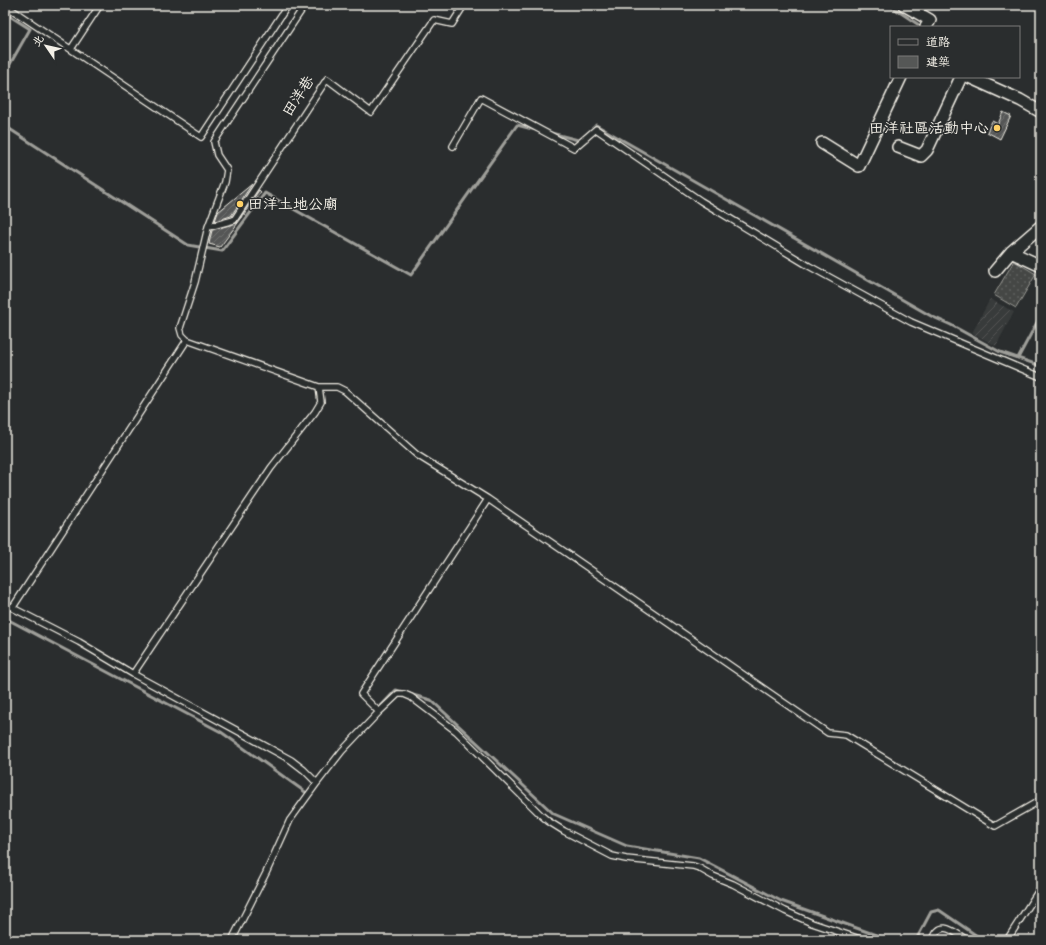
<svg xmlns="http://www.w3.org/2000/svg" width="1046" height="945" font-family="Sriracha,'LXGW WenKai TC',sans-serif">
	<defs>
		<pattern id="industrial-furrows" width="10" height="10" patternUnits="userSpaceOnUse"><rect width="10" height="10" fill="#373a3a"/><path d="M-1 1l2-2M0 10L10 0M9 11l2-2" fill="none" stroke="#555756"/></pattern>
		<pattern id="garden-dots" width="8" height="8" patternUnits="userSpaceOnUse"><rect width="8" height="8" fill="#444645"/><path d="M2 2h.1M6 6h.1" fill="none" stroke="#606160" stroke-width="1.8" stroke-linecap="round"/></pattern>
		<pattern id="building-hatch" width="6" height="6" patternUnits="userSpaceOnUse"><rect width="6" height="6" fill="#555756"/><path d="M-1 1l2-2M0 6l6-6M5 7l2-2" fill="none" stroke="#6e706e"/></pattern>
	</defs>
	<rect width="100%" height="100%" fill="#2a2d2e"/>
	<filter id="ink" filterUnits="userSpaceOnUse"><feTurbulence type="fractalNoise" baseFrequency=".025" numOctaves="2"/><feDisplacementMap in="SourceGraphic" scale="8" xChannelSelector="R" yChannelSelector="G"/><feConvolveMatrix kernelMatrix="1 2 1 2 8 2 1 2 1" color-interpolation-filters="sRGB"/></filter>
	<g filter="url(#ink)">
		<!-- industrial -->
		<path fill="url(#industrial-furrows)" d="M990 299 1014 312 996 346 972 333Z"/>
		<!-- garden -->
		<path fill="url(#garden-dots)" stroke="#9c9c96" d="M1014 261 1036 274 1016 308 994 295Z"/>
		<g fill="none" stroke-linecap="round" stroke-linejoin="round">
			<!-- stream -->
			<path stroke="#9f9f9a" stroke-width="3" d="M889 5 922 27
				M5 13 30 29 5 73
				M5 126 188 245 222 251 265 193 411 275 517 125 536 130
				M593 129 596 125 931 316 951 325 1000 352 1041 366
				M551 133 582 141
				M1018 358 1041 315
				M5 618 221 732 308 794 310 792
				M409 694 431 700 554 814 627 846 699 858 781 901 890 940
				M381 706 396 690 403 692
				M916 940 931 912 939 910 983 940"/>
		</g>
		<!-- building -->
		<path fill="url(#building-hatch)" stroke="#f4f1e8" d="M1003 112 1011 116 1000 139 987 132 992 121 998 124Z
			M252 184 231 216 215 221 218 212Z
			M259 190 261 192 220 247 209 244 212 230 237 223Z"/>
		<g fill="none" stroke-linecap="round" stroke-linejoin="round">
			<!-- lane casing -->
			<g stroke="#f4f1e8" stroke-width="8">
				<path id="lane" d="M5 5 201 137 288 5
					M71 49 100 5
					M453 146 481 98 574 148 596 129 701 201 809 266 911 322 1041 377
					M208 227 234 220 327 79 371 112 434 20 452 24 464 5
					M187 340 319 387H337L345 391 417 455 488 499 828 733 846 735 995 826 1041 800
					M5 604 79 642 133 674 291 760 304 770 317 783
					M13 607 187 340 182 335 180 328 195 282 208 227 225 182 227 170 217 155 214 142 305 5
					M133 674 271 468 315 412 321 402 319 387
					M379 712 361 694 488 499
					M232 940 266 873 290 820 317 783 342 751 379 712 398 694H404L411 697 456 731 541 815 548 821 564 831 612 856 626 859 693 866 699 868 713 876 733 884 785 911 812 923 863 940
					M933 940C940 918 954 932 967 940
					M1007 940 1041 887"/>
			</g>
			<!-- street casing -->
			<g stroke="#f4f1e8" stroke-width="14">
				<path id="street" d="M904 5 930 20 926 27
					M969 77 1020 100 1041 112
					M822 143 859 166 901 77
					M898 147 921 156 927 150 961 77
					M1011 252 1041 266
					M995 271 1011 252 1041 226"/>
			</g>
			<!-- lane -->
			<use href="#lane" stroke="#2a2d2e" stroke-width="5.5"/>
			<!-- street -->
			<use href="#street" stroke="#2a2d2e" stroke-width="11"/>
		</g>
	</g>
	<!-- markers -->
	<g fill="#ffd166" stroke="#2a2d2e" stroke-width="1.5">
		<circle cx="997" cy="128" r="4"/>
		<circle cx="240" cy="204" r="4"/>
	</g>
	<g text-anchor="middle" stroke-width="3" stroke-linejoin="round" paint-order="stroke">
		<!-- street labels -->
		<g font-size="15" fill="#f4f1e8" stroke="#2a2d2e">
			<text transform="translate(298 96) rotate(-57)" y="5">田洋巷</text>
		</g>
		<!-- poi labels -->
		<g font-size="15" fill="#f4f1e8" stroke="#2a2d2e" text-anchor="end">
			<text x="989" y="133">田洋社區活動中心</text>
			<text x="248" y="209" text-anchor="start">田洋土地公廟</text>
		</g>
	</g>
	<!-- margin -->
	<rect width="1046" height="945" fill="none" stroke="#2a2d2e" stroke-width="20"/>
	<rect x="10" y="10" width="1026" height="925" fill="none" stroke="#f4f1e8" stroke-width="1.5" filter="url(#ink)"/>
	<!-- legend -->
	<rect x="890" y="26" width="130" height="52" fill="#2a2d2e" stroke="#7b7b78"/>
	<rect x="898" y="39" width="20" height="6" fill="#2a2d2e" stroke="#7b7b78"/>
	<text x="926" y="46" font-size="12" fill="#f4f1e8">道路</text>
	<rect x="898" y="56" width="20" height="12" fill="#555756" stroke="#7b7b78"/>
	<text x="926" y="66" font-size="12" fill="#f4f1e8">建築</text>
	<!-- north arrow -->
	<g transform="translate(46 46) rotate(304)" stroke="#2a2d2e" stroke-width="3" paint-order="stroke">
	<path d="M0-3L7 15L0 10L-7 15Z" fill="#f4f1e8"/>
	<text y="-6" font-size="11" font-weight="bold" text-anchor="middle" fill="#f4f1e8">北</text>
	</g>
</svg>
